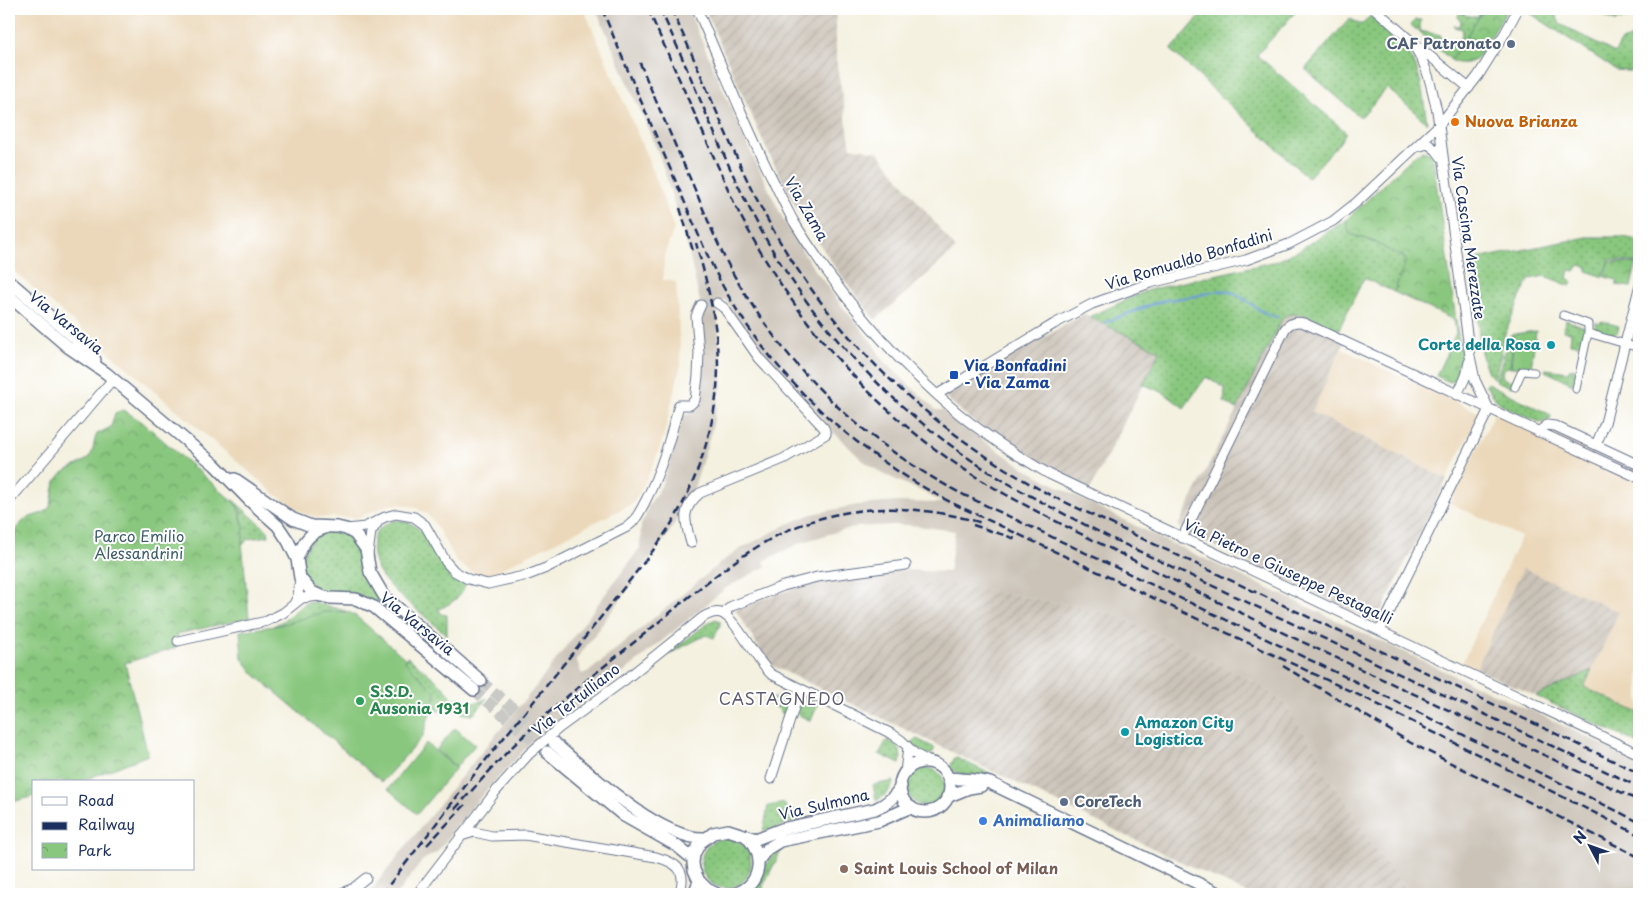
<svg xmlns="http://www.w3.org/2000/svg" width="1648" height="903" font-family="'Playpen Sans',sans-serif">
	<defs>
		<pattern id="industrial-furrows" width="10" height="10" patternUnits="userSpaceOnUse" patternTransform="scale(1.25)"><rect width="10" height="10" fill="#cbc3b8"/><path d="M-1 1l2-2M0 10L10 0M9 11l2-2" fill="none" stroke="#aea8a1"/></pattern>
		<pattern id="grass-dots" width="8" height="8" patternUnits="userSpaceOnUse" patternTransform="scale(1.25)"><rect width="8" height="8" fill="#89c77e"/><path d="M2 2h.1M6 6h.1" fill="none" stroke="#6fa26a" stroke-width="1.8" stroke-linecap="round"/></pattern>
		<pattern id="park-crowns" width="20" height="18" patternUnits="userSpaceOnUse" patternTransform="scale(1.25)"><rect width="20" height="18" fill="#89c77e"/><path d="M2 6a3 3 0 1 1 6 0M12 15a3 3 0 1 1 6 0" fill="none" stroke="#6fa26a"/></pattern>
	</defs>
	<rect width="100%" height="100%" fill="#fff"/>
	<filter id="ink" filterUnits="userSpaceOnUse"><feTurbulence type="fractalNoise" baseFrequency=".02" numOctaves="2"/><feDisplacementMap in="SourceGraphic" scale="10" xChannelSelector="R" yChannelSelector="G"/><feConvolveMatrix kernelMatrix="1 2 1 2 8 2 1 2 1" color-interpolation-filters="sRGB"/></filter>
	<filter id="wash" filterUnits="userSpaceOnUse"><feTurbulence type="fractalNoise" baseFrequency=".0096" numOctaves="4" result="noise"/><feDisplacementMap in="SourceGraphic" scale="20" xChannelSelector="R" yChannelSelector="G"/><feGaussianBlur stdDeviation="1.12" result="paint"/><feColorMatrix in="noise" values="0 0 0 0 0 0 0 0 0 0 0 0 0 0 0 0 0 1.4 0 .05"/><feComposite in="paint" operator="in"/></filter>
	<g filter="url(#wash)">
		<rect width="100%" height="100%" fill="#f4f1e0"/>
		<!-- built -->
		<path fill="#ebd8ba" d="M9 9H584L654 173 674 229 664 256 663 280 676 282 681 364 662 442 654 463 642 489 632 504 500 569 497 574 483 575 472 572 457 562 433 521 427 514 415 507 400 504 389 505 358 518 316 517 305 514 275 494 9 267Z
			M1342 349 1480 413 1447 479 1312 412Z
			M1497 405 1639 472V713L1584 687 1619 612 1523 568 1476 669 1462 663 1521 537 1450 503 1492 419Z"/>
		<!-- industrial -->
		<path fill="url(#industrial-furrows)" d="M705 9H836V59L851 147 878 152 956 249 875 320 837 270 800 215 766 148Z
			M1300 313 1348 335 1312 412 1447 479 1376 622 1192 535 1178 526 1283 318 1290 314Z
			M1084 314 1160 351 1090 490 1051 472 975 423 943 395Z
			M1523 568 1619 612 1592 670 1536 696 1476 669Z
			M883 585H962L1115 614 1256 682 1284 703 1321 757 1315 762 1343 795 1368 839 1411 894H1248L769 664 735 609 780 593 782 602Z"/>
		<!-- railway -->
		<path fill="#cbc3b8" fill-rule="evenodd" d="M596 9H688L740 129 785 223 812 266 841 305 872 342 882 359 936 410H944L981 439 1026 469 1072 494 1160 538 1526 709 1527 708 1639 763V894H1411L1368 839 1343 795 1315 762 1321 757 1284 703 1256 682 1115 614 962 585H883L781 602 780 593 821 579 904 570 949 572 955 531 910 525H893L857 527 836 532 800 543 764 561 766 566 726 588 612 682 610 678 590 693V698L559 720 524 750 483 794 437 852 423 860 397 894H368L465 772 537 685 640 548 641 525 648 510 647 508 661 486 670 462 683 416 696 411 700 403 703 372 702 311 689 253 660 157ZM725 300 764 357 803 402 862 460 883 474 921 491 943 503 898 502 857 505 812 514 788 524 742 548 724 560 591 670 582 674 576 660 669 533 693 491 712 429 722 382 717 306Z"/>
		<!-- grass -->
		<path fill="url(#grass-dots)" stroke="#527b6e" d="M1196 9H1298L1257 55 1346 132 1340 142 1308 178 1171 50 1200 16Z
			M1459 9H1465L1464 15 1478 17 1480 9H1484L1451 60 1411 25 1416 20H1421L1419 31 1441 35V39L1460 43 1463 29 1454 27V26H1460L1461 20 1458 18Z
			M1528 9H1553L1560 24 1615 53 1621 41 1637 36 1633 44 1636 60 1639 62V72L1616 70 1527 11Z
			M1590 9H1639V15L1615 21Z
			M1370 16C1382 26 1396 36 1405 48 1422 69 1423 98 1427 123L1387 88 1362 116H1359L1305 69 1350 18 1359 24H1363Z
			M1346 220 1350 234C1363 238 1400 251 1406 261L1394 292 1364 278 1338 331C1320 322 1302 308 1283 317L1237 409 1224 402 1225 388 1206 377 1184 408 1164 393 1143 384 1160 351 1089 317 1148 290 1277 261 1299 250Z
			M1587 237H1622L1639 240V272H1637L1639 263 1609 259 1603 277 1587 271V267L1579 265 1575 271 1569 270 1567 278 1572 281 1570 286 1545 276 1530 279 1522 293 1503 339 1501 355 1494 379 1488 373 1481 353 1471 260Z
			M1566 320 1585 327 1581 345 1570 344 1571 332 1563 331Z
			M1601 321 1619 326 1618 332C1609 337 1603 333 1594 329L1596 322 1600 323Z
			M1514 334 1510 367H1507L1502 372 1503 378 1510 381 1515 378 1516 372 1519 373 1511 387 1496 381V379L1511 335Z
			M1546 369 1569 372V369H1576L1573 384 1545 371Z
			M1487 383 1551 415 1550 420 1539 422 1505 407 1496 400 1485 384Z
			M233 500 268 531 269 536 248 539 242 546 244 528 240 510Z
			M396 520C425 520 431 552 447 570 452 576 460 580 465 585 462 596 450 605 439 609L441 614 447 615V635C435 625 423 615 411 605 391 588 369 571 373 542 374 530 385 523 396 520Z
			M327 532C362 531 358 556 368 580 373 590 379 599 385 607L356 595 321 591 314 587 304 576 301 559 312 538Z
			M310 601 349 612H324L281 625 271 627 283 621 304 604Z
			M716 619 720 621V626L714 638 706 635 667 655 709 622Z
			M407 657C414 662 473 705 450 711 445 713 437 710 431 710L436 693 404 662Z
			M1592 670 1584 687 1639 713V744L1536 696Z
			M786 690 789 692 787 703 790 704 784 724C782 710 782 709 769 704L772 698 775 699 781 692Z
			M805 696 814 701 818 704 811 721 797 714 801 697Z
			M457 697C467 705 476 704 487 698L473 715 461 713Z
			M917 739 935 748 932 754 926 755 911 743Z
			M887 740C898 744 903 753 900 764L879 754Z
			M955 757 993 775V776C979 773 959 779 950 767Z
			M907 787a19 19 0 1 1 38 0a19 19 0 1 1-38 0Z
			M894 781C891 790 885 796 876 801L873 785Z
			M784 803 787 809 801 812 802 819 763 832 768 806Z
			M701 863a25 25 0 1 1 50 0a25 25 0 1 1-50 0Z"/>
		<!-- park -->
		<path fill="url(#park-crowns)" stroke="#527b6e" d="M1484 9H1508L1477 59C1469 64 1458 65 1451 60Z
			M1422 151 1429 153 1433 160 1461 355 1456 371 1459 372C1460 377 1455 381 1450 382L1436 376 1456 333 1454 320 1394 292 1406 261 1404 257 1386 249 1378 243 1350 234 1346 220 1416 154Z
			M1609 261 1636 264 1631 287 1616 285 1617 280 1605 277Z
			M123 410 141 421 237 505 244 528 242 542 249 618 177 634 179 645 175 646V648L125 663 148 755 79 782H34V796L9 803V537C15 531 20 522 28 518 34 515 45 514 49 508 54 501 51 488 58 478 66 467 82 466 90 456 95 449 93 441 97 434L111 427 115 413Z
			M782 849 763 886 764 894H748C766 880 761 860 782 849Z"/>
		<!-- pitch -->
		<path fill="#89c77e" stroke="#527b6e" d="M1536 331 1531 368 1511 367 1514 334Z
			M324 612H349L357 617 406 659 405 662 436 693 423 736 382 782 254 674 242 658 240 631 281 625Z
			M455 728 475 745 456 767 436 750Z
			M426 743 456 768 417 814 388 789Z"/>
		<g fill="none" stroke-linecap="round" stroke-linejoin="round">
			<!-- stream -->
			<path stroke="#6c9dd7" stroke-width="2.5" d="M1217 291C1241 287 1253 313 1277 317
				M1103 323 1161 301 1196 296 1212 292"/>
		</g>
	</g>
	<g filter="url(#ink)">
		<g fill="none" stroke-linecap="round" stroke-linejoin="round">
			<!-- minor-tunnel -->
			<path stroke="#c9cac6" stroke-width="9" stroke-dasharray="9 4.5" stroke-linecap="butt" d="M701 305 709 302 717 303"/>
			<!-- tertiary-tunnel -->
			<path stroke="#c9cac6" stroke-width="11" stroke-dasharray="11 5.5" stroke-linecap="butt" d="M481 681 554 743
				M474 690 547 752"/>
			<!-- pedestrian casing -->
			<g stroke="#67738c" stroke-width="9">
				<path id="pedestrian" d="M1563 315 1588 324V333L1639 348
					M1515 387 1522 371 1534 372
					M1576 389 1588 333"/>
			</g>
			<!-- minor casing -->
			<g stroke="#67738c" stroke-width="11">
				<path id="minor" d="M697 9C722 65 744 123 772 178 779 192 786 208 794 222 838 293 894 360 958 413 986 436 1018 456 1049 474L1639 754
					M1375 9 1410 40 1469 88
					M1410 40C1428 66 1430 81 1437 111L1470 356 1475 380 1489 409
					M1417 147 1428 144 1436 150 1442 158
					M938 394 1054 324 1092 304 1150 283 1246 260 1289 244 1333 221 1357 202 1440 124 1478 76 1505 33 1518 9
					M1457 395 1466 376 1469 362
					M1538 432 1547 425 1555 426 1639 465
					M1596 445 1605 423 1639 288
					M9 501 113 379
					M347 529 365 527 385 517 396 514 414 517 425 525 446 562 454 571 468 579 488 584 528 575 546 568 627 527C636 521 640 511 645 502 661 471 670 439 679 405H690L695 400 698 376 699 353 696 316 701 305
					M1182 538 1285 329C1290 322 1296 321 1304 323L1639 478
					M691 543C685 521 680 510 700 493L783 459 826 434 824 428 759 358 724 308 717 303
					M368 554 371 532 378 522
					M294 604 298 596 300 578
					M726 616 727 610 732 606 783 586 817 577 906 565
					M1380 631 1489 409
					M178 641 267 621 283 613 302 598 320 596
					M905 773 908 747
					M771 779 800 689
					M461 836 474 832 492 836 525 835 656 857C677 863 688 870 679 894
					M339 894 352 889 366 878
					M417 894 496 791 529 754 559 728 626 679 702 618C708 614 714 611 721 613 736 618 756 661 771 674L892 734 901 740 915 754 932 763"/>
			</g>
			<!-- tertiary casing -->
			<g stroke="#67738c" stroke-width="14">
				<path id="tertiary" d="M9 281 75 338 95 360
					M9 296 68 347 106 373 215 465 250 501 278 526 288 541 297 559 300 578 312 592 321 596 330 598 356 599 374 607 474 690
					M235 479 293 519 311 526 337 527 346 529 355 534 366 549 370 572 384 596 481 681
					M297 559C303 543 308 533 325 528
					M554 743C588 772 659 839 704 838
					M547 752 624 816 677 846 693 859
					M900 787a25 25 0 1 1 50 0a25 25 0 1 1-50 0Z
					M948 778C962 780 976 778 990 783L1220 894
					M947 797 969 788 981 786
					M758 861 767 849 780 841 879 821 911 807
					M694 894 699 881
					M717 894 707 889 699 881 694 870 693 863 694 854 700 843 713 833 728 830 756 839 782 829 875 809C887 804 895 797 901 786
					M734 894C762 885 765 856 746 836"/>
			</g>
			<!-- pedestrian -->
			<use href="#pedestrian" stroke="#fff" stroke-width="7"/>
			<!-- minor -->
			<use href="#minor" stroke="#fff" stroke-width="9"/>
			<!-- tertiary -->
			<use href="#tertiary" stroke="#fff" stroke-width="11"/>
			<!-- rail -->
			<path stroke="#1b2f5e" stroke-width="2.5" stroke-dasharray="8 4" stroke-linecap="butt" d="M602 9C627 69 653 129 679 189 696 228 710 266 732 302 785 389 862 456 952 503L1367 699 1639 835
				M648 9 736 207C784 302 850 385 935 449 983 485 1036 511 1089 538 1145 566 1201 594 1258 621 1385 681 1513 739 1639 801
				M660 9C693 78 719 151 755 219 809 322 893 411 991 473 1030 497 1070 517 1111 538L1639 787
				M671 9C704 77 729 148 765 215 830 337 931 431 1052 496L1639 773
				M640 63C657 104 675 145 693 185 705 213 716 242 730 268 784 367 865 444 964 495L1371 689 1639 822
				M680 208 693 251
				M973 525 1016 539
				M1283 666 1411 743 1639 857
				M455 809C481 781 505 752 533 727 568 694 606 665 643 635 680 605 716 572 757 547 826 503 906 500 982 523
				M427 845 465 805
				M382 894C422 843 460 791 502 740 537 698 571 655 605 612 626 584 649 558 668 529 689 497 704 458 712 420 726 358 713 303 696 243"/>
		</g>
	</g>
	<!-- markers -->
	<g fill="#5c6f8a" stroke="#fff" stroke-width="2">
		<circle cx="1511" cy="44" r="5"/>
		<circle cx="1064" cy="802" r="5"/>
	</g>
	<circle fill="#e8710a" stroke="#fff" stroke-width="2" cx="1455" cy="122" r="5"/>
	<g fill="#0f9aa8" stroke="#fff" stroke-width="2">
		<circle cx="1551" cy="345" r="5"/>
		<circle cx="1125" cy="732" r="5"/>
	</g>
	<rect fill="#1a4fb4" stroke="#fff" stroke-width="2" x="949" y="370" width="10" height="10" rx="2.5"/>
	<circle fill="#2e9e5b" stroke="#fff" stroke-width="2" cx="360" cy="701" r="5"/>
	<circle fill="#3f7fe0" stroke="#fff" stroke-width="2" cx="983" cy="821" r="5"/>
	<circle fill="#8d6e63" stroke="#fff" stroke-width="2" cx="844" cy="869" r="5"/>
	<g text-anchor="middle" stroke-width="4" stroke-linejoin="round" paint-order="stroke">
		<!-- service labels -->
		<g font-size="15" font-weight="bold" fill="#4e5e75" stroke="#fff" text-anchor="end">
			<text x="1501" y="49">CAF Patronato</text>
			<text x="1074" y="807" text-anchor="start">CoreTech</text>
		</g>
		<!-- food labels -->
		<g font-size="15" font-weight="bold" fill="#c56008" stroke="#fff" text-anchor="start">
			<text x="1465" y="127">Nuova Brianza</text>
		</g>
		<!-- street labels -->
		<g font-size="15" fill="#1b2f5e" stroke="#fff">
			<text transform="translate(806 209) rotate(60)" y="5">Via Zama</text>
			<text transform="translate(1468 238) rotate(82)" y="5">Via Cascina Merezzate</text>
			<text transform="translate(1189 260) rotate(-17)" y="5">Via Romualdo Bonfadini</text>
			<text transform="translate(66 323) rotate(39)" y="5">Via Varsavia</text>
			<text transform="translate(1288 572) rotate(25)" y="5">Via Pietro e Giuseppe Pestagalli</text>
			<text transform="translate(417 624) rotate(39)" y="5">Via Varsavia</text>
			<text transform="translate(576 700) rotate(-38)" y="5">Via Tertulliano</text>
			<text transform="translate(824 805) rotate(-13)" y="5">Via Sulmona</text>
		</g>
		<!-- culture labels -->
		<g font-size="15" font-weight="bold" fill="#0d838f" stroke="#fff" text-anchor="end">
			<text x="1541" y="350">Corte della Rosa</text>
			<text x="1135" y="728" text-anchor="start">Amazon City<tspan x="1135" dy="17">Logistica</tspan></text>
		</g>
		<!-- transit labels -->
		<g font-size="15" font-weight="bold" fill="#164399" stroke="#fff" text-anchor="start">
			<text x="964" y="371">Via Bonfadini<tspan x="964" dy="17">- Via Zama</tspan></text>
		</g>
		<!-- park labels -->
		<g font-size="15" fill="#3c5d68" stroke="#fff">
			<text x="139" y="542">Parco Emilio<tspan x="139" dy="17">Alessandrini</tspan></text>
		</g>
		<!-- leisure labels -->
		<g font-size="15" font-weight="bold" fill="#27864d" stroke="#fff" text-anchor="start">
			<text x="370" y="697">S.S.D.<tspan x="370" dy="17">Ausonia 1931</tspan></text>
		</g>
		<!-- shop labels -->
		<g font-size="15" font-weight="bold" fill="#366cbe" stroke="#fff" text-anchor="start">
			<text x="993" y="826">Animaliamo</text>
		</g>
		<!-- education labels -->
		<g font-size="15" font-weight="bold" fill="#785e54" stroke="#fff" text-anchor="start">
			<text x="854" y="874">Saint Louis School of Milan</text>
		</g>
		<!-- neighbourhood labels -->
		<g font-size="16" letter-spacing="1" fill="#605c70" stroke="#fff">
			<text x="782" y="705">CASTAGNEDO</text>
		</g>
	</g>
	<!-- margin -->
	<rect width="1648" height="903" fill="none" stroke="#fff" stroke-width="30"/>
	<!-- legend -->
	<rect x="32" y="780" width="162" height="90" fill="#ffffff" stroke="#a4acbf"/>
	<rect x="42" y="797" width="25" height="8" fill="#ffffff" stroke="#a4acbf"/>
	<text x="78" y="806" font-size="15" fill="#1b2f5e">Road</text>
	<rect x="42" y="822" width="25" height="8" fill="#1b2f5e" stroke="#a4acbf"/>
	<text x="78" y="830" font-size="15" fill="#1b2f5e">Railway</text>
	<rect x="42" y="843" width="25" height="15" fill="url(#park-crowns)" stroke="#a4acbf"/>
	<text x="78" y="856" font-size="15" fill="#1b2f5e">Park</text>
	<!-- north arrow -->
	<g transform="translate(1590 846) rotate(311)" stroke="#ffffff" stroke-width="4" paint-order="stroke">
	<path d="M0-4L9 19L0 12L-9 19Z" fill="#1b2f5e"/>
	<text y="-8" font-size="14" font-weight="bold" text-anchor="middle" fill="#1b2f5e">N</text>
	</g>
</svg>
